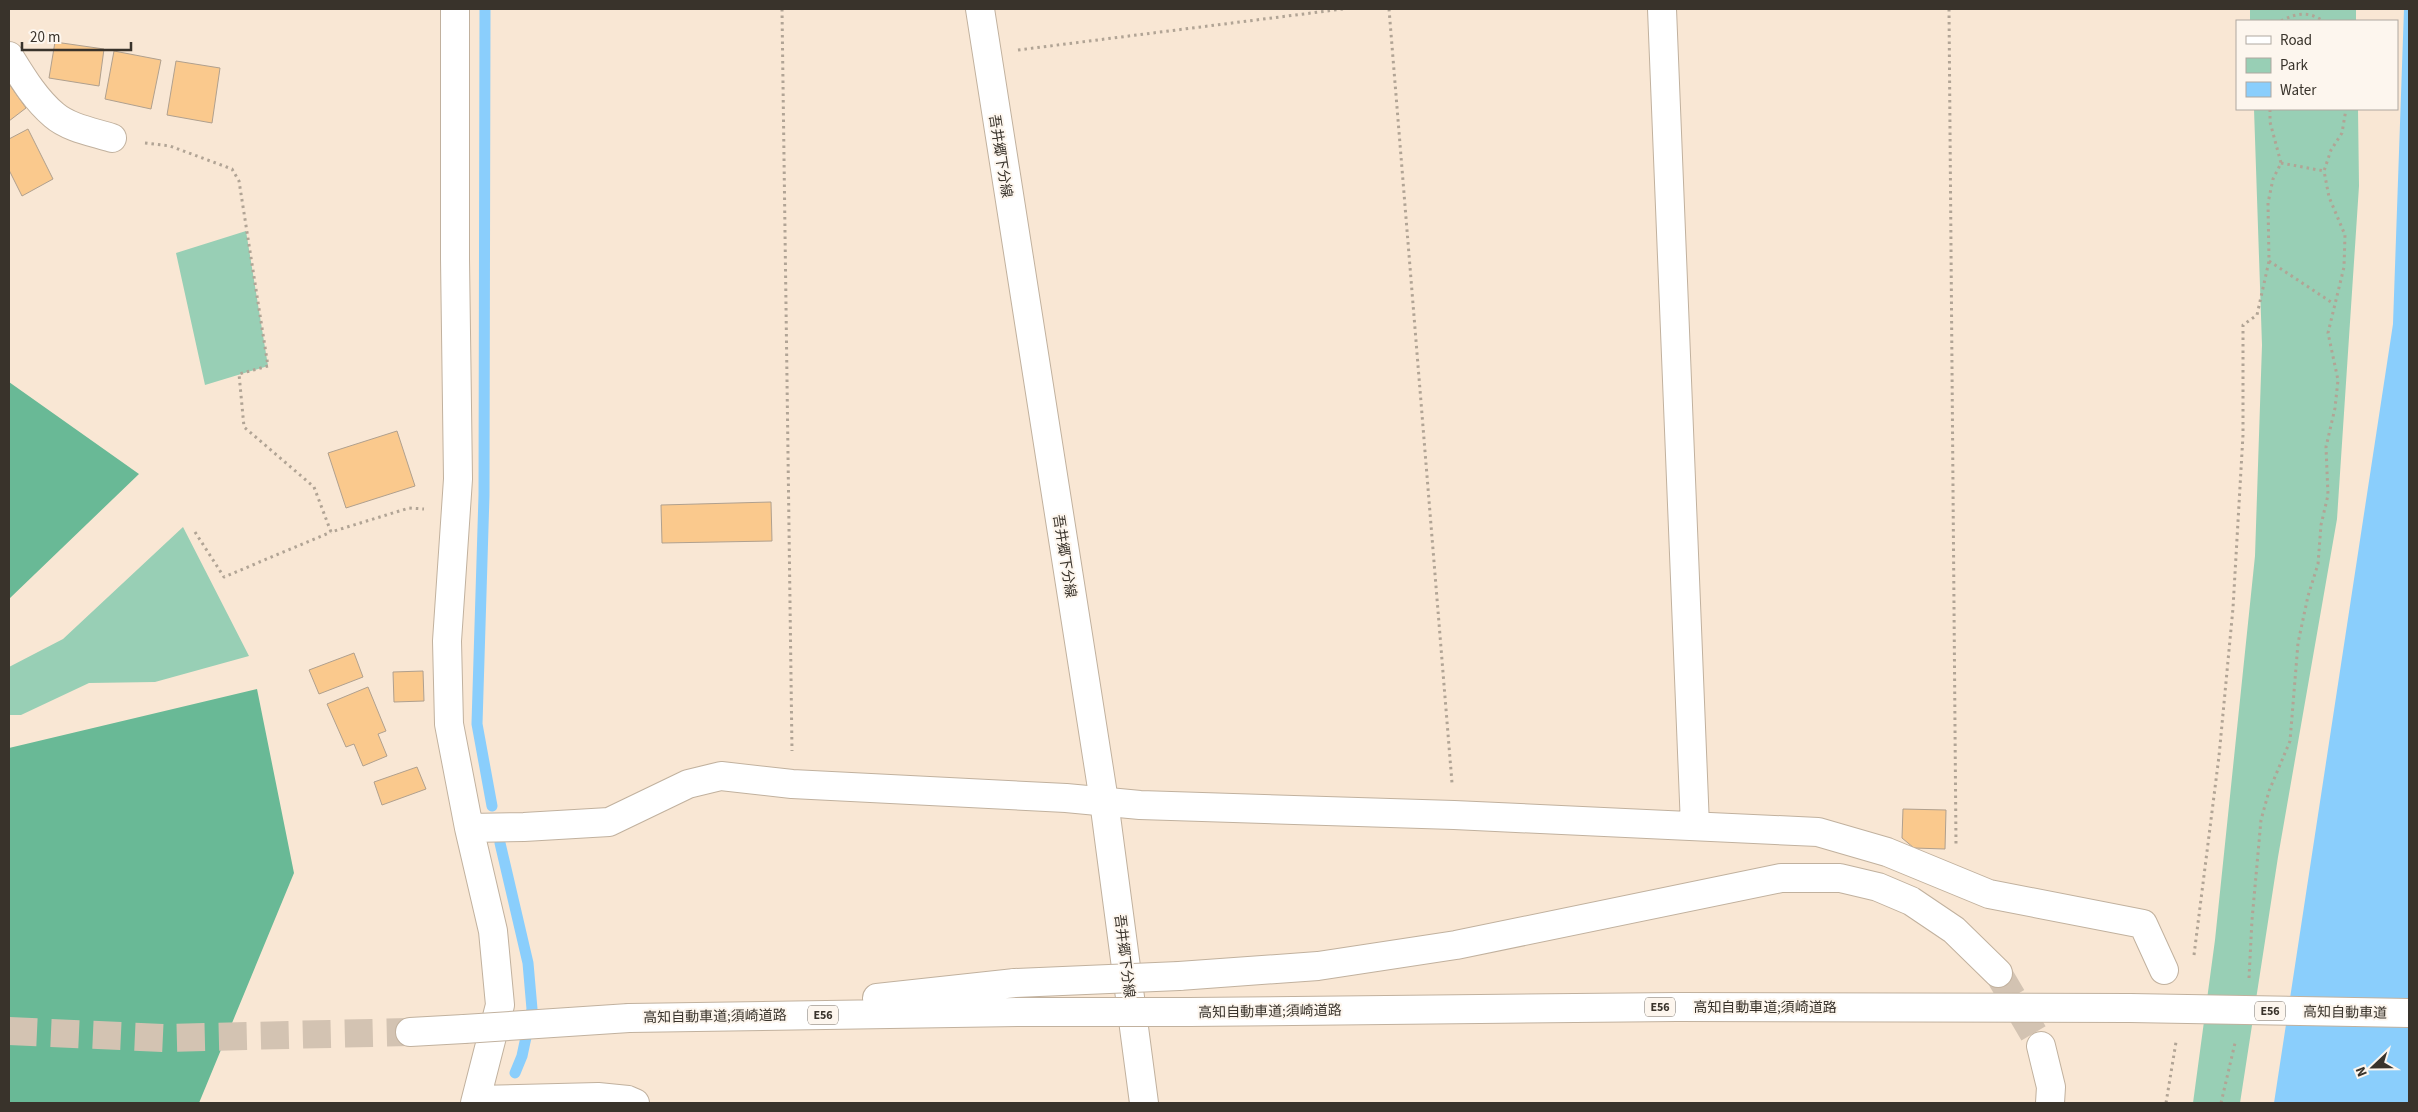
<svg xmlns="http://www.w3.org/2000/svg" width="2418" height="1112" font-family="'Source Sans 3','Noto Sans JP',sans-serif">
	<rect width="100%" height="100%" fill="#f9e7d4"/>
	<!-- green -->
	<path fill="#98cfb5" d="M2250 9H2356V21H2250Z
		M2254 109H2358L2359 186 2337 519 2278 857 2240 1103H2193L2215 940 2255 556 2262 345Z
		M246 231 268 366 205 385 176 253Z
		M183 527 249 656 155 682 89 683 21 715H9V667L63 639Z"/>
	<!-- forest -->
	<path fill="#69b996" d="M9 382 139 474 9 599Z
		M257 689 294 873 199 1103H9V748Z"/>
	<!-- water -->
	<path fill="#8acefc" d="M2404 9H2409V1103H2274L2393 324Z"/>
	<g fill="none" stroke-linecap="round" stroke-linejoin="round">
		<!-- stream -->
		<path stroke="#8acefc" stroke-width="11" d="M485 9 484 495 477 724 492 806
			M500 843 528 963 532 1009 522 1056 515 1073"/>
	</g>
	<!-- building -->
	<path fill="#fac98d" stroke="#b0a08e" d="M55 42 104 49 99 86 49 78Z
		M114 51 161 60 151 109 105 99Z
		M176 61 220 68 212 123 167 115Z
		M9 84 26 108 9 121Z
		M28 129 53 179 22 196 9 170V139Z
		M397 431 415 486 346 508 328 453Z
		M771 502 772 541 662 543 661 505Z
		M354 653 363 677 319 694 309 670Z
		M423 671 424 701 394 702 393 672Z
		M368 687 386 731 378 734 387 756 363 766 354 744 346 747 327 704Z
		M417 767 426 789 382 805 374 782Z
		M1903 809 1946 810 1945 849 1914 848 1902 838Z"/>
	<g fill="none" stroke-linecap="round" stroke-linejoin="round">
		<!-- highway-tunnel -->
		<path stroke="#d3c3b2" stroke-width="28" stroke-dasharray="28 14" stroke-linecap="butt" d="M1998 973 2041 1046
			M9 1031 163 1038 410 1032"/>
		<!-- street casing -->
		<g stroke="#c1b19e" stroke-width="30">
			<path id="street" d="M455 9V259L458 479 447 641 449 724 469 828 493 931 500 1005 475 1103
				M1662 9 1695 826
				M9 56C22 77 35 99 54 115 69 128 93 132 112 138
				M469 828 524 827 609 822 688 784 721 776 792 784 1066 798 1140 805 1454 815 1818 832 1887 852 1989 894 2143 924 2164 970
				M477 1100 598 1097 628 1100 635 1103"/>
		</g>
		<!-- secondary casing -->
		<g stroke="#c1b19e" stroke-width="30">
			<path id="secondary" d="M980 9 1104 801 1144 1103"/>
		</g>
		<!-- highway casing -->
		<g stroke="#c1b19e" stroke-width="30">
			<path id="highway" d="M1179 976 1318 966 1456 945 1781 878H1840L1878 887 1911 901 1954 930 1998 973
				M877 998 1015 983
				M1189 1012 1677 1007 2130 1008
				M629 1018 1018 1012
				M410 1032 464 1029
				M2041 1046 2051 1087 2050 1103"/>
		</g>
		<!-- path -->
		<path stroke="#b1a495" stroke-width="3" stroke-dasharray="2.5 4" stroke-linecap="butt" d="M782 9 792 751
			M1389 9 1452 783
			M1949 9 1956 846
			M2281 21C2296 13 2309 11 2323 21
			M1018 50 1343 9
			M145 143 170 146 232 169 239 181 268 366 239 374 244 427 314 487 331 532 409 508 424 509
			M2281 163 2324 171
			M2269 261 2334 304
			M195 532 224 577 331 532
			M2194 955 2219 756 2233 608 2243 435V325L2257 315 2269 261 2268 203 2273 179 2281 163 2270 122V109
			M2249 978 2252 920 2261 820 2269 791 2290 741 2298 643 2308 596 2318 564 2321 525 2328 495 2326 447 2335 408 2338 380 2328 333 2344 267 2345 235 2329 197 2324 171 2331 150 2342 133 2346 109
			M2166 1103 2176 1042
			M2221 1103 2235 1043"/>
		<!-- street -->
		<use href="#street" stroke="#fff" stroke-width="28"/>
		<!-- secondary -->
		<use href="#secondary" stroke="#fff" stroke-width="28"/>
		<!-- highway -->
		<use href="#highway" stroke="#fff" stroke-width="28"/>
		<!-- highway-bridge casing -->
		<g stroke="#c1b19e" stroke-width="30" stroke-linecap="butt">
			<path id="highway-bridge" d="M1015 983 1179 976
				M2130 1008 2409 1013
				M1018 1012H1189
				M464 1029 629 1018"/>
		</g>
		<!-- highway-bridge -->
		<use href="#highway-bridge" stroke="#fff" stroke-width="28"/>
	</g>
	<g text-anchor="middle" stroke-width="4" stroke-linejoin="round" paint-order="stroke">
		<!-- shield labels -->
		<g fill="#fdf6ee" stroke="#746e66" stroke-width="1">
			<rect x="1645" y="997.5" width="30" height="19" rx="4"/>
			<rect x="2255" y="1001.5" width="30" height="19" rx="4"/>
			<rect x="808" y="1005.5" width="30" height="19" rx="4"/>
		</g>
		<g font-size="12" font-weight="bold" fill="#39332b">
			<text x="1660" y="1011">E56</text>
			<text x="2270" y="1015">E56</text>
			<text x="823" y="1019">E56</text>
		</g>
		<!-- street labels -->
		<g font-size="14" fill="#39332b" stroke="#fdf6ee">
			<text transform="translate(1001 156) rotate(81)" y="5">吾井郷下分線</text>
			<text transform="translate(1065 556) rotate(81)" y="5">吾井郷下分線</text>
			<text transform="translate(1125 956) rotate(83)" y="5">吾井郷下分線</text>
			<text x="1765" y="1012">高知自動車道;須崎道路</text>
			<text transform="translate(1270 1011) rotate(-1)" y="5">高知自動車道;須崎道路</text>
			<text transform="translate(2345 1012) rotate(1)" y="5">高知自動車道</text>
			<text transform="translate(715 1016) rotate(-1)" y="5">高知自動車道;須崎道路</text>
		</g>
	</g>
	<!-- border -->
	<rect width="2418" height="1112" fill="none" stroke="#39332b" stroke-width="20"/>
	<!-- legend -->
	<rect x="2236" y="20" width="162" height="90" fill="#fdf6ee" stroke="#afa8a0"/>
	<rect x="2246" y="36" width="25" height="8" fill="#ffffff" stroke="#afa8a0"/>
	<text x="2280" y="45" font-size="15" fill="#39332b">Road</text>
	<rect x="2246" y="58" width="25" height="15" fill="#98cfb5" stroke="#afa8a0"/>
	<text x="2280" y="70" font-size="15" fill="#39332b">Park</text>
	<rect x="2246" y="82" width="25" height="15" fill="#8acefc" stroke="#afa8a0"/>
	<text x="2280" y="95" font-size="15" fill="#39332b">Water</text>
	<!-- north arrow -->
	<g transform="translate(2373 1067) rotate(248)" stroke="#fdf6ee" stroke-width="4" paint-order="stroke">
	<path d="M0-4L9 19L0 12L-9 19Z" fill="#39332b"/>
	<text y="-8" font-size="14" font-weight="bold" text-anchor="middle" fill="#39332b">N</text>
	</g>
	<!-- scale -->
	<path d="M22 42v8h109v-8" fill="none" stroke="#39332b" stroke-width="2.5"/>
	<text x="30" y="42" font-size="15" fill="#39332b" stroke="#fdf6ee" stroke-width="4" paint-order="stroke">20 m</text>
</svg>
